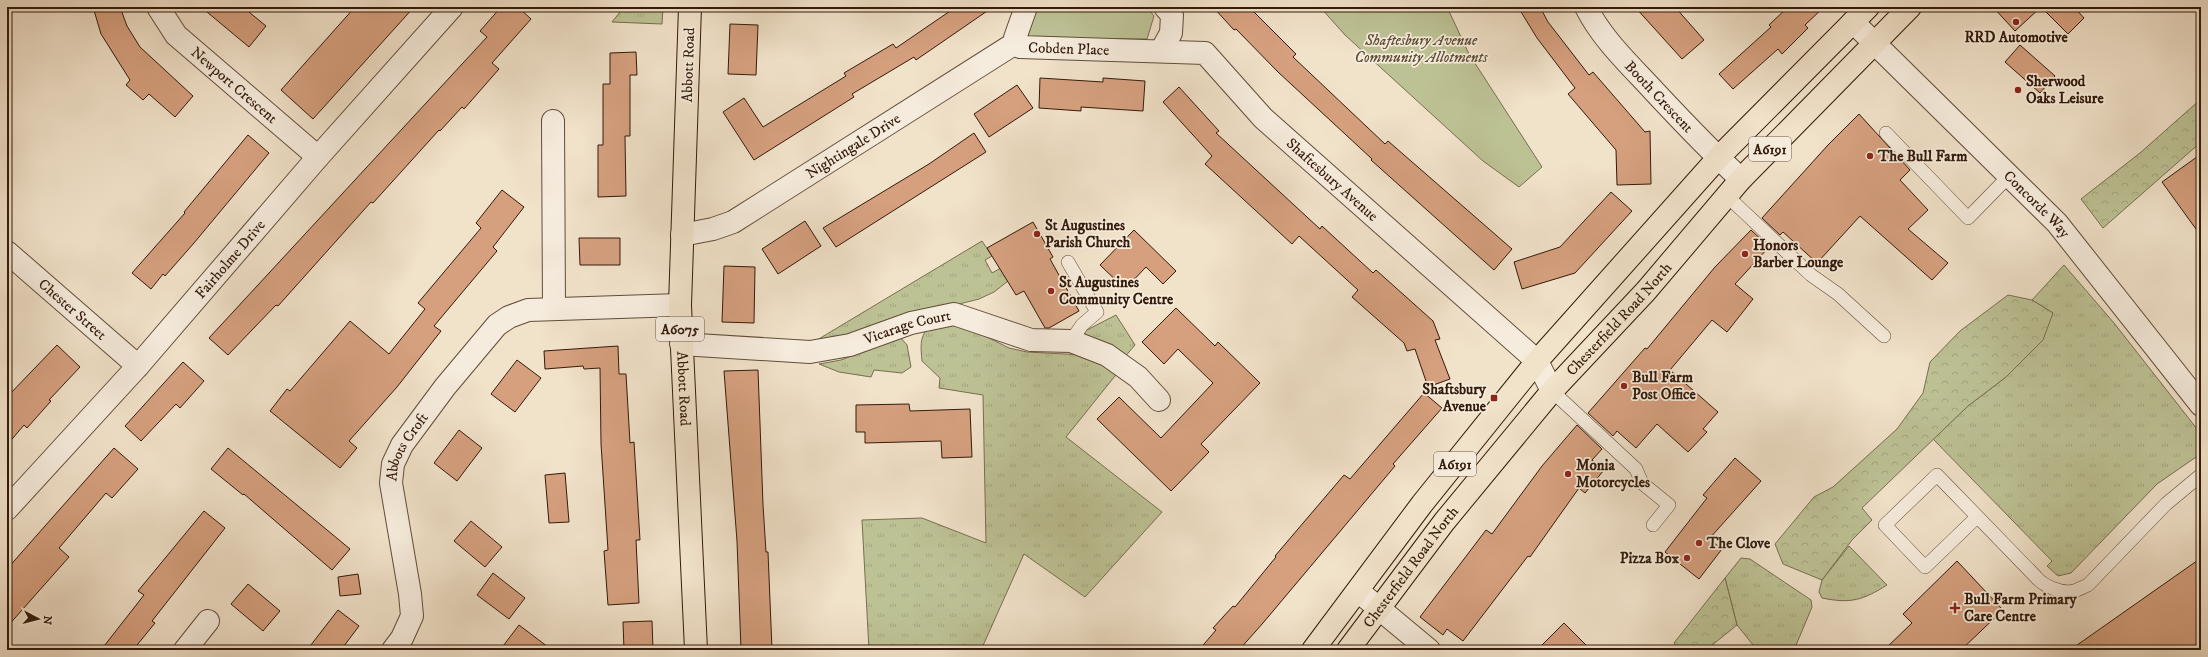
<svg xmlns="http://www.w3.org/2000/svg" width="2208" height="657" font-family="'IM FELL DW Pica',serif">
	<defs>
		<pattern id="grass-tufts" width="24" height="20" patternUnits="userSpaceOnUse"><rect width="24" height="20" fill="#bdc295"/><path d="M3 7l-1-3M5 7V3M7 7l1-3M15 17l-1-3M17 17v-4M19 17l1-3" fill="none" stroke="#a3a67f"/></pattern>
		<pattern id="forest-crowns" width="20" height="18" patternUnits="userSpaceOnUse"><rect width="20" height="18" fill="#bdc295"/><path d="M2 6a3 3 0 1 1 6 0M12 15a3 3 0 1 1 6 0" fill="none" stroke="#a3a67f"/></pattern>
	</defs>
	<rect width="100%" height="100%" fill="#f1e2ca"/>
	<filter id="stains"><feTurbulence type="fractalNoise" baseFrequency=".005" numOctaves="4"/><feColorMatrix values="0 0 0 0 .2 0 0 0 0 .09 0 0 0 0 .02 0 0 0 .5 -.17"/></filter>
	<radialGradient id="worn" r=".72"><stop offset=".6" stop-color="#630" stop-opacity="0"/><stop offset="1" stop-color="#630" stop-opacity=".3"/></radialGradient>
	<!-- grass -->
	<path fill="url(#grass-tufts)" stroke="#786e50" d="M624 7H663L662 24 612 22Z
		M982 241 992 256 985 260 992 273 1001 268 1008 281 994 292 979 299 920 314 860 335 812 343Z
		M2064 265 2114 323 2201 434 2199 455 2157 484 2071 573 2058 576 2047 566 2052 561 1933 439 1968 406 2006 377 2053 313 2032 300Z
		M1116 315 1135 345 1123 359 1085 336V331Z
		M955 325 973 330 1009 348 1027 352 1084 355 1119 371 1066 437 1162 512 1085 597 1024 554 981 650H869L862 520 922 518 986 543 983 395 939 388 940 378 922 361C921 348 919 338 928 328Z
		M900 337 907 345 911 367 902 373 874 370 871 377 839 372 819 364 841 360Z
		M1849 546 1887 585C1863 600 1851 604 1822 598L1819 592 1822 580Z
		M1741 558 1750 559 1811 600 1812 607 1794 650H1757L1737 625 1725 578Z"/>
	<!-- forest -->
	<path fill="url(#forest-crowns)" stroke="#786e50" d="M2201 99V142L2103 228 2081 199 2140 153Z
		M2008 295 2032 300 2053 313 2043 340 2006 377 1968 406 1862 508 1872 520 1852 540 1822 580 1783 564 1775 544 1814 497 1833 487 1897 429 1923 393 1930 362 1960 331Z
		M1725 578 1737 625 1706 650H1679L1674 643Z"/>
	<!-- green -->
	<path fill="#bdc295" stroke="#786e50" d="M1033 7H1147L1154 16 1147 39 1030 38 1025 29Z
		M1320 7H1447L1469 54 1542 167 1519 187 1483 161 1345 35Z"/>
	<!-- building -->
	<path fill="#d6a07f" stroke="#331a0a" d="M93 7H120L127 26 140 47 193 96 175 117 149 94 143 100 126 85 130 80 101 34Z
		M201 7H243L266 26 249 47Z
		M355 7H414L313 119 281 90Z
		M501 7H518L531 19 492 63 499 69 464 109 462 107 440 131 439 130 373 203 371 202 278 306 276 305 228 355 209 338 487 37 480 31Z
		M956 7H993L916 60 914 57 852 94 854 97 754 160 723 112 744 98 763 127 846 76 844 73 893 44 896 48Z
		M1213 7H1249L1296 54 1293 57 1385 144 1388 141 1512 249 1494 270 1371 160 1372 159 1278 72 1236 29 1234 30Z
		M1518 7H1540L1548 22 1589 75 1593 72 1645 132 1650 131 1651 184 1617 185 1616 150 1568 94 1575 88 1537 38Z
		M1635 7H1675L1704 40 1682 59Z
		M1788 7H1824L1805 25 1808 28 1782 54 1778 49 1733 89 1719 74 1771 27 1769 25Z
		M1993 7H2074L2084 18 2068 34 2041 7 2015 31Z
		M730 24 758 25 756 75 728 74Z
		M2020 45 2055 76 2040 93 2005 62Z
		M636 52 637 75H630V136H625L626 196 598 197V145H603V84H610V53Z
		M1040 78 1103 82V78L1145 81 1143 111 1081 107V111L1039 108Z
		M1017 85 1033 108 989 137 974 114Z
		M1179 87 1219 131 1216 133 1320 229 1322 226 1373 273 1376 270 1433 321 1440 339 1435 340 1450 379 1428 387 1415 349 1407 351 1404 343 1352 297 1358 290 1299 236 1292 244 1205 164 1212 156 1163 102Z
		M1859 114 1910 170 1900 180 1928 210 1908 229 1948 263 1932 280 1860 216 1817 263 1783 232 1780 235 1762 218 1828 145Z
		M974 133 986 152 836 247 823 228 929 164Z
		M248 135 269 153 194 243 165 276 163 274 151 289 132 273 185 213 184 212Z
		M2201 154V236L2162 182Z
		M502 190 524 207 493 247 497 251 434 326 441 331 397 387 349 441 357 448 340 468 270 411 287 389 290 391 350 321 389 354 425 309 418 303 481 228 476 223Z
		M1611 192 1632 211 1575 273 1522 289 1514 262 1560 247Z
		M805 221 821 246 778 274 762 249Z
		M1033 222 1053 257 1050 259 1079 311 1049 328H1045L1024 291 1016 295 987 248Z
		M1134 230 1176 271 1163 284 1146 267 1125 289 1100 265Z
		M1751 230 1769 247 1735 284 1753 299 1727 332 1712 320 1670 370 1718 412 1703 429 1707 432 1688 452 1657 424 1636 448 1617 431 1613 436 1588 413 1645 348 1647 349 1715 267Z
		M579 238H620V265H580Z
		M724 266 755 267 754 323 722 322Z
		M1176 308 1215 346 1218 342 1260 383 1201 444 1209 452 1171 491 1097 419 1119 397 1161 438 1213 383 1178 349 1164 364 1142 342Z
		M57 345 80 367 49 400 51 401 27 428 24 425 7 445V397Z
		M618 346 619 374H626L630 443 634 442 640 540H636L639 603 608 605 604 551 608 550 601 444 600 368 584 369 583 366 545 369 544 351Z
		M517 360 541 378 515 412 491 394Z
		M183 362 204 381 180 408 176 404 141 441 125 426Z
		M758 370 763 505 766 552H768L772 650H741L737 541 724 371Z
		M1424 393 1442 408 1393 464 1395 466 1263 623 1239 650H1199L1216 630 1213 628 1233 606 1235 607 1276 557 1275 556 1344 475 1350 479Z
		M909 404 910 411 970 409 972 457 942 458 941 441 865 443V432H856V405Z
		M1577 425 1602 449 1592 460 1604 470 1585 493 1579 488 1530 557 1528 556 1463 641 1447 629 1443 635 1420 617 1486 530 1492 534 1542 466Z
		M459 430 482 448 457 481 434 463Z
		M114 448 138 469 112 498 106 493 59 548 69 557 7 627V569Z
		M228 448 350 549 332 570 244 494 243 495 211 469Z
		M1735 458 1761 481 1709 539 1722 549 1699 579 1665 552 1707 498 1703 495Z
		M565 473 569 522 549 523 545 475Z
		M204 511 225 528 152 621 155 623 133 650H101L144 595 138 591Z
		M471 521 502 547 485 567 454 541Z
		M2201 558V641L2189 650H2070Z
		M1957 561 2003 610 1961 650H1884L1912 623 1903 614Z
		M493 573 525 598 509 619 477 595Z
		M358 574 361 594 340 596 338 577Z
		M248 584 280 611 263 631 231 604Z
		M338 610 359 626 341 650H307Z
		M652 621 653 650H624L623 622Z
		M1564 623 1591 650H1537Z
		M519 625 552 650H500Z"/>
	<g fill="none" stroke-linecap="round" stroke-linejoin="round">
		<!-- lane casing -->
		<g stroke="#624c3a" stroke-width="14">
			<path id="lane" d="M1886 133 1968 218 2009 176
				M1727 196 1811 275 1838 294 1884 336
				M1068 262 1097 312 1082 325 1071 341
				M1552 391 1636 469 1642 483 1669 505 1653 525
				M1977 517 1925 567 1885 525 1937 475 2036 577C2043 586 2062 594 2074 591 2078 590 2083 587 2088 585L2166 504 2201 475"/>
		</g>
		<!-- street casing -->
		<g stroke="#624c3a" stroke-width="24">
			<g id="street">
				<path id="s1" d="M158 7 176 35 318 157"/>
				<path id="s2" d="M1026 7 1015 38 1020 47 1205 53 1263 118 1537 361 1552 391"/>
				<path id="s3" d="M1586 7C1602 39 1629 64 1653 90 1682 121 1710 151 1741 179"/>
				<path id="s4" d="M1853 22 2057 223 2201 405"/>
				<path d="M1161 51 1171 33 1172 15 1165 7"/>
				<path d="M553 121 554 308"/>
				<path id="s5" d="M682 235 713 229 733 222 1017 42"/>
				<path id="s6" d="M7 252 138 366"/>
				<path id="s7" d="M681 344 810 352 850 345 911 323 954 314 1031 340 1071 341 1107 355 1138 377 1159 400"/>
				<path id="s8" d="M7 509 138 366 318 157 452 7"/>
				<path d="M1358 591 1429 650"/>
				<path d="M185 650 208 621"/>
				<path id="s9" d="M393 650 402 638 412 616 410 594 391 483 393 464 402 445 445 387 497 325 509 317 528 310 680 305"/>
			</g>
		</g>
		<!-- primary casing -->
		<g stroke="#331a0a" stroke-width="24">
			<g id="primary">
				<path id="s10" d="M690 7 680 305 696 650"/>
				<path d="M1313 650 1422 504 1537 361 1718 158 1868 7"/>
				<path id="s11" d="M1348 650 1444 522 1552 391 1646 291 1741 179 1910 7"/>
			</g>
		</g>
		<!-- lane -->
		<use href="#lane" stroke="#f6ecdd" stroke-width="13"/>
		<!-- street -->
		<use href="#street" stroke="#f6ecdd" stroke-width="22"/>
		<!-- primary -->
		<use href="#primary" stroke="#f1e2ca" stroke-width="22"/>
	</g>
	<!-- markers -->
	<g fill="#8f2418" stroke="#f6ecdd" stroke-width="1.5">
		<circle cx="2016" cy="22" r="4"/>
		<circle cx="2018" cy="90" r="4"/>
		<circle cx="1870" cy="156" r="4"/>
		<circle cx="1037" cy="234" r="4"/>
		<circle cx="1745" cy="254" r="4"/>
		<circle cx="1051" cy="291" r="4"/>
		<circle cx="1624" cy="386" r="4"/>
		<rect x="1490" y="394" width="8" height="8" rx="2"/>
		<circle cx="1568" cy="474" r="4"/>
		<circle cx="1699" cy="543" r="4"/>
		<circle cx="1687" cy="558" r="4"/>
		<path d="M1953 602h4v4h4v4h-4v4h-4v-4h-4v-4h4z"/>
	</g>
	<g text-anchor="middle" stroke-width="3.5" stroke-linejoin="round" paint-order="stroke">
		<!-- shield labels -->
		<g fill="#f6ecdd" stroke="#6e5949" stroke-width="1">
			<rect x="1749" y="137" width="42" height="24" rx="3"/>
			<rect x="656" y="317" width="48" height="24" rx="3"/>
			<rect x="1434" y="452" width="42" height="24" rx="3"/>
		</g>
		<g font-size="14" font-weight="bold" fill="#331a0a">
			<text x="1770" y="154">A6191</text>
			<text x="680" y="334">A6075</text>
			<text x="1455" y="469">A6191</text>
		</g>
		<!-- poi labels -->
		<g font-size="15" font-weight="bold" fill="#331a0a" stroke="#f6ecdd" text-anchor="start">
			<text x="2016" y="42" text-anchor="middle">RRD Automotive</text>
			<text x="2026" y="86">Sherwood<tspan x="2026" dy="17">Oaks Leisure</tspan></text>
			<text x="1878" y="161">The Bull Farm</text>
			<text x="1045" y="230">St Augustines<tspan x="1045" dy="17">Parish Church</tspan></text>
			<text x="1753" y="250">Honors<tspan x="1753" dy="17">Barber Lounge</tspan></text>
			<text x="1059" y="287">St Augustines<tspan x="1059" dy="17">Community Centre</tspan></text>
			<text x="1632" y="382">Bull Farm<tspan x="1632" dy="17">Post Office</tspan></text>
			<text x="1486" y="394" text-anchor="end">Shaftsbury<tspan x="1486" dy="17">Avenue</tspan></text>
			<text x="1576" y="470">Monia<tspan x="1576" dy="17">Motorcycles</tspan></text>
			<text x="1707" y="548">The Clove</text>
			<text x="1679" y="563" text-anchor="end">Pizza Box</text>
			<text x="1964" y="604">Bull Farm Primary<tspan x="1964" dy="17">Care Centre</tspan></text>
		</g>
		<!-- park labels -->
		<g font-size="15" font-style="italic" fill="#5c4c34" stroke="#f6ecdd">
			<text x="1421" y="45">Shaftesbury Avenue<tspan x="1421" dy="17">Community Allotments</tspan></text>
		</g>
		<!-- street labels -->
		<g font-size="15" fill="#331a0a" stroke="#f6ecdd">
			<text dy="5" stroke="none"><textPath href="#s2" startOffset="92">Cobden Place</textPath></text>
			<text transform="translate(688 65) rotate(-88)" y="5">Abbott Road</text>
			<text dy="5" stroke="none"><textPath href="#s1" startOffset="110">Newport Crescent</textPath></text>
			<text dy="5" stroke="none"><textPath href="#s3" startOffset="116">Booth Crescent</textPath></text>
			<text dy="5" stroke="none"><textPath href="#s5" startOffset="195">Nightingale Drive</textPath></text>
			<text dy="5" stroke="none"><textPath href="#s2" startOffset="408">Shaftesbury Avenue</textPath></text>
			<text dy="5" stroke="none"><textPath href="#s4" startOffset="259">Concorde Way</textPath></text>
			<text dy="5" stroke="none"><textPath href="#s8" startOffset="335">Fairholme Drive</textPath></text>
			<text dy="5" stroke="none"><textPath href="#s6" startOffset="87">Chester Street</textPath></text>
			<text dy="5" stroke="none"><textPath href="#s11" startOffset="428">Chesterfield Road North</textPath></text>
			<text dy="5" stroke="none"><textPath href="#s7" startOffset="230">Vicarage Court</textPath></text>
			<text dy="5" stroke="none"><textPath href="#s10" startOffset="382">Abbott Road</textPath></text>
			<text dy="5" stroke="none"><textPath href="#s9" startOffset="214">Abbots Croft</textPath></text>
			<text dy="5" stroke="none"><textPath href="#s11" startOffset="104">Chesterfield Road North</textPath></text>
		</g>
	</g>
	<!-- margin -->
	<rect width="2208" height="657" fill="none" stroke="#f1e2ca" stroke-width="24"/>
	<rect x="8" y="8" width="2192" height="641" fill="none" stroke="#331a0a" stroke-width="2"/>
	<rect x="12" y="12" width="2184" height="633" fill="none" stroke="#331a0a"/>
	<!-- north arrow -->
	<g transform="translate(38 619) rotate(97)" stroke="#f6ecdd" stroke-width="3" paint-order="stroke">
	<path d="M0-3L7 15L0 10L-7 15Z" fill="#331a0a"/>
	<text y="-6" font-size="11" font-weight="bold" text-anchor="middle" fill="#331a0a">N</text>
	</g>
	<rect width="100%" height="100%" filter="url(#stains)"/>
	<rect width="100%" height="100%" fill="url(#worn)"/>
</svg>
